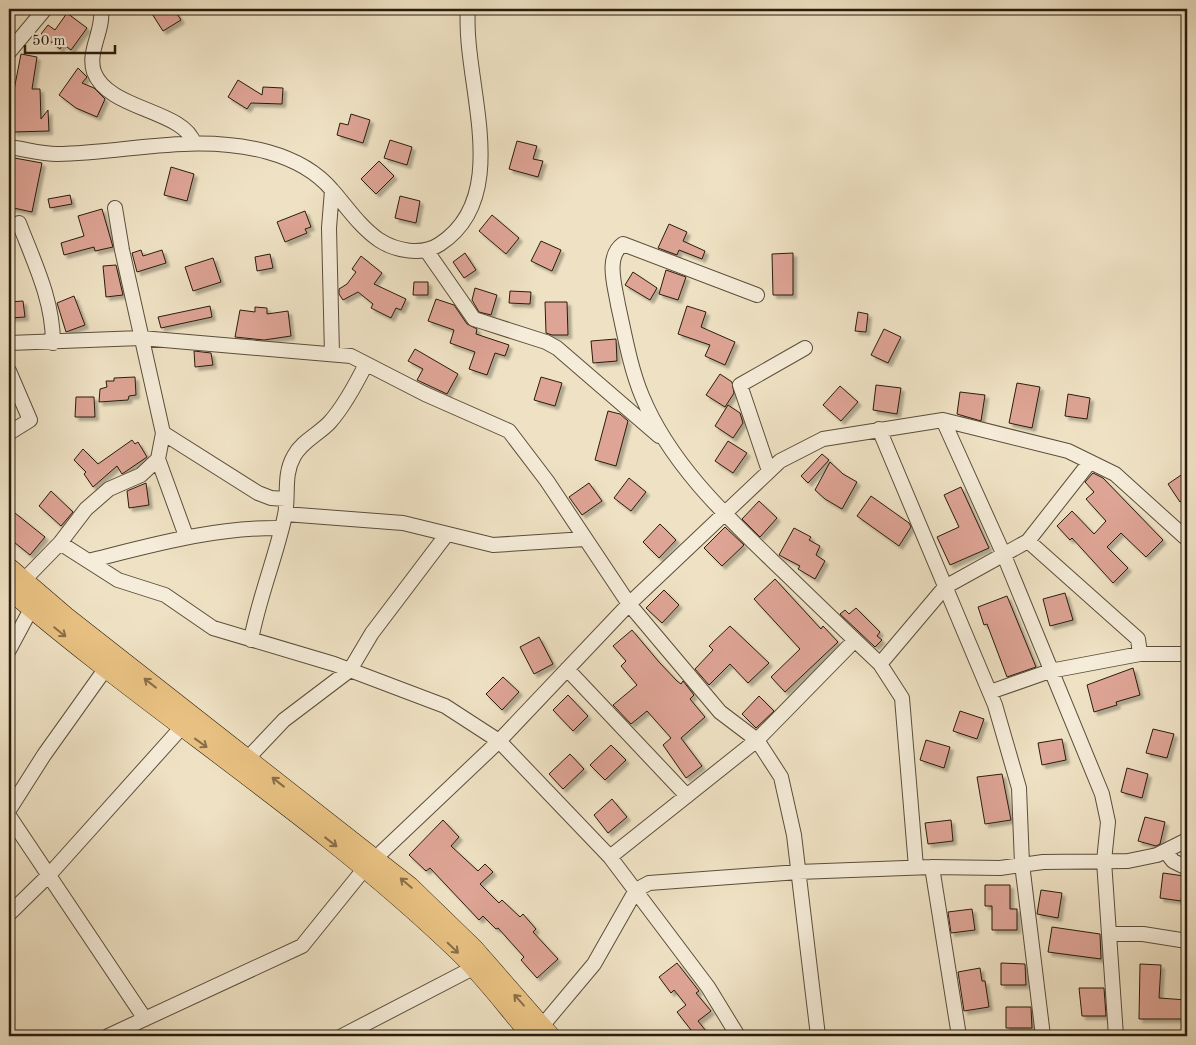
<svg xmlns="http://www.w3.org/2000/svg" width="1196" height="1045" font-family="'Old Standard TT',serif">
	<defs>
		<filter id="shadow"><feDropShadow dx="3.5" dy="3.5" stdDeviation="1" flood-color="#0004"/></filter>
	</defs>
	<rect width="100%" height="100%" fill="#efe2c4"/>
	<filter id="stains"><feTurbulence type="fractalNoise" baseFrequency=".004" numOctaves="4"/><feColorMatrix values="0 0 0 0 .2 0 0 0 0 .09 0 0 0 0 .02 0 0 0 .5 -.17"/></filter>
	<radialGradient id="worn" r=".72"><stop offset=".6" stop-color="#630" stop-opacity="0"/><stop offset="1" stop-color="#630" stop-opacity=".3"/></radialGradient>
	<!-- building -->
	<path fill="#dea495" stroke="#291c0d" filter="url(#shadow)" d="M149 9H174L181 20 163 31Z
		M67 13 87 28 71 50 63 44 60 49 41 34 48 25 55 30Z
		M21 54 37 57 32 89H40L41 119 48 110 49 131 13 132 9 90H14Z
		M78 68 87 77 82 83 94 88 105 99 97 117 76 108 59 95Z
		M238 80 262 95 263 87 283 88 282 104 251 103 247 109 228 97Z
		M351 114 370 120 363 143 337 135 340 123 348 125Z
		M390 140 412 147 407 165 384 158Z
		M517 141 537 146 533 159 543 161 538 177 509 169Z
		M9 157 42 163 32 212 9 207Z
		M379 161 394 176 376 194 361 179Z
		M171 167 194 174 187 201 164 195Z
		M70 195 72 204 50 208 48 199Z
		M400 196 420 201 416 223 395 218Z
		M102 209 113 247 95 251 94 247 64 255 61 243 84 236 78 216Z
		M305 211 311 227 305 229 307 233 285 242 277 222Z
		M492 215 519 238 506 254 479 231Z
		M669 224 687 232 683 241 705 251 702 259 679 250 677 255 658 248Z
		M541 241 561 250 552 271 531 261Z
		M141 250 143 256 162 250 166 263 137 272 132 253Z
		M465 253 476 270 464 278 453 262Z
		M793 253V295H773L772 254Z
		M270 254 273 268 257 271 255 257Z
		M361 256 382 273 374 284 406 299 401 310 396 308 391 318 371 308 373 304 358 292 343 300 339 294V289L347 284 356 272 352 269Z
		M213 258 221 282 193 291 185 267Z
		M116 265 123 295 106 297 103 266Z
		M666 270 686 277 678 300 659 294Z
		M633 272 657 288 650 300 625 285Z
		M414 282H428V295H413Z
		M475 288 497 295 491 315 479 312 472 300Z
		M510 291 531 292 530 304 509 303Z
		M74 296 85 325 66 332 57 303Z
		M436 299 454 305 467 324 477 329 476 334 509 345 505 356 495 353 487 375 469 369 475 352 450 343 454 330 428 321Z
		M23 301 25 317 10 318 9 302Z
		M545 302H567L568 335H552L546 333Z
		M210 306 212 317 161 328 158 317Z
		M687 306 706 312 701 327 735 342 725 365 705 356 710 345 678 334Z
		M255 307 267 308V314L288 311 291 336 264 340 235 337 240 310 255 312Z
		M858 312 868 314 866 332 855 331Z
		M884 329 901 337 888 363 871 355Z
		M616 339 617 361 593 363 591 341Z
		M415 349 458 374 447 394 417 380 423 369 408 361Z
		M194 351 211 353 213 365 195 367Z
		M720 374 732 382 734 393 725 407 706 395Z
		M135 377 136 395 129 396 128 400 99 402 100 389 107 387 106 381H114V378Z
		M541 377 562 383 555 406 534 400Z
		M1017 383 1040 387 1032 428 1009 423Z
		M876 385 901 388 897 414 873 410Z
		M840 386 858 402 841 421 823 405Z
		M960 392 985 395 981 421 957 414Z
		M1068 394 1090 398 1087 419 1065 416Z
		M76 397H94L95 417H75Z
		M728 405 740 413 743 423 733 438 715 426Z
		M608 411 620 414 628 421 616 466 595 460Z
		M132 440 135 444 138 442 147 457 122 474 117 466 93 487 84 474 86 472 74 460 83 449 98 464Z
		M728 441 747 453 733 473 715 461Z
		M822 454 829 460 808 483 801 476Z
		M830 462 843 474 857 482 842 509 825 499 815 490Z
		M1187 471V497L1180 502 1168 484Z
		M1093 473 1103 478 1163 540 1146 557 1121 533 1107 547 1128 568 1113 583 1072 538 1070 540 1057 526 1072 511 1094 534 1106 521 1086 499 1094 492 1085 482Z
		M629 478 646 492 631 511 614 498Z
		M146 483 149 505 129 508 127 491Z
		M589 483 602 501 582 515 569 497Z
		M961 487 989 548 950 565 937 537 959 527 944 495Z
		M51 491 73 512 61 526 39 506Z
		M871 496 909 523 911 527 899 546 857 516Z
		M759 501 777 518 760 537 742 519Z
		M15 513 45 537 30 555 9 538V521Z
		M660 524 676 540 659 558 643 542Z
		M725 527 744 545 722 566 704 548Z
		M794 528 811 537 809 540 820 546 816 555 825 561 815 579 798 569 800 566 779 555Z
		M775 579 821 629 823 626 838 642 785 692 771 677 800 649 754 599Z
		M664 590 679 605 662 623 646 608Z
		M1065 593 1073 620 1050 626 1043 599Z
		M1007 596 1036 667 1007 677 987 624 984 625 978 607Z
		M856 608 880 632 877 636 882 640 875 647 840 614 845 610 849 614Z
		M730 626 769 663 748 683 730 664 709 685 695 669 713 650 709 646Z
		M632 630 659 662 677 681 681 684 683 681 694 695 690 699 705 717 681 738 702 766 686 778 663 745 671 738 647 711 631 724 613 705 637 685 621 666 626 661 613 646Z
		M539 637 553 664 534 674 520 647Z
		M1133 668 1140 695 1116 702 1117 705 1094 712 1087 685Z
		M503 677 519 692 502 710 486 694Z
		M568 695 588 716 573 731 553 710Z
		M759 696 774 711 756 728 742 714Z
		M960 711 984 719 977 739 953 731Z
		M1153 729 1174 734 1167 758 1146 753Z
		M1062 739 1066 760 1042 765 1038 743Z
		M926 740 950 747 944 768 920 760Z
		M611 745 626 760 605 780 590 765Z
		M570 754 584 769 563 789 549 774Z
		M1127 768 1148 774 1142 798 1121 792Z
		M1002 774 1011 820 985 824 977 777Z
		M612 799 627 817 608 833 594 815Z
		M1145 817 1165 822 1160 844 1156 846 1138 841Z
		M443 820 459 837 451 846 478 871 485 864 493 872 480 884 499 903 502 900 520 917 523 914 536 929 533 932 558 959 537 978 521 960 524 957 498 928 496 929 483 916 479 920 430 868 426 871 409 855Z
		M951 820 953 841 928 844 925 823Z
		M1163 873 1184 876 1181 901 1160 898Z
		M985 885H1010V909H1017V930H992V906H985Z
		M1041 890 1062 893 1058 918 1037 914Z
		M972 909 975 930 951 933 948 912Z
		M1052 927 1100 934 1101 959 1048 952Z
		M677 963 699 991 696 993 711 1011 698 1021 706 1031 699 1036H684L691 1030 677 1012 686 1005 674 990 671 993 659 977Z
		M1001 963 1025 964 1026 985H1001Z
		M1140 964 1161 965 1159 998 1187 1000V1019H1139Z
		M980 968 982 981H985L989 1007 964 1011 958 972Z
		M1079 988H1104L1106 1016H1082Z
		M1006 1007H1031L1032 1028H1006Z"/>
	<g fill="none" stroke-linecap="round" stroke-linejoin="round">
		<!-- minor casing -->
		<g stroke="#5a4e3b" stroke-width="16">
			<path id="minor" d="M101 9C104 31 87 51 94 72 108 110 184 110 194 143
				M9 52 45 9
				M9 147C25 149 41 154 57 154 129 153 195 132 268 152 293 159 316 171 332 190 347 207 360 227 379 240 396 251 422 256 440 244 515 195 462 80 468 9
				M19 223C34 262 53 300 53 343
				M426 250 474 319 546 342 557 348 659 436
				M757 295 623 244C605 257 615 286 618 305 625 336 630 367 642 396 670 464 727 517 779 567 812 599 846 632 880 664
				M9 343 141 338 351 356 425 394 509 431 547 481 629 604 720 712 757 740 781 777 794 835 818 1036
				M332 354 329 228 332 190
				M9 371 30 420 9 433
				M943 420 1003 553 1102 794 1108 822 1104 861 1116 1036
				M879 429 995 705 1019 788 1022 864 1043 1036
				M163 433 258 493 271 498 286 499
				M158 459 186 536
				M769 471 740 385 805 348
				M285 514 403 523 493 545 585 539
				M1028 541 1090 462
				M60 543 118 580 165 595 213 628 334 664 445 706 499 741 610 857 708 987 738 1036
				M88 561C152 545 214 527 281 528
				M24 580 60 543 86 509 109 489 141 475 158 459 163 433 122 250 115 208
				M251 640C259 597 276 557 285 515 289 495 283 475 294 456 302 441 319 434 330 422 345 405 356 384 366 364
				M9 650 31 609
				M567 669 687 796
				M990 692 1050 671 1140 654H1187
				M248 758 284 720 350 670 372 633 447 534
				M9 810 44 755 106 668
				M9 816 145 1019
				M1166 852 1173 861 1187 868
				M610 857 757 740 855 640
				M916 867 902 698 880 664 945 587 1028 541 1138 639 1140 654
				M932 867 959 1036
				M9 914 49 875 181 728
				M1109 934H1143L1187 941
				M542 1026 594 964 636 890 649 883 798 872 932 867 1000 868 1043 862 1128 861 1157 855 1187 840
				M108 1036 302 946 365 868 499 741 629 604 780 461 823 439 943 420 1068 451 1115 474 1187 539
				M342 1036 473 968"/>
		</g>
		<!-- major casing -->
		<g stroke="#291c0d" stroke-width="19">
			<path id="major" d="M9 567 66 616 410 886 474 948 551 1036
				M9 590C153 714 316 816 454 948 482 974 506 1007 531 1036"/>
		</g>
		<!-- minor -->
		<use href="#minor" stroke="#f5ecd9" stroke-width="14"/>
		<!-- major -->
		<use href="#major" stroke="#e8c182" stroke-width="18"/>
	</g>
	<!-- one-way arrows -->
	<defs><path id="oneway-shaft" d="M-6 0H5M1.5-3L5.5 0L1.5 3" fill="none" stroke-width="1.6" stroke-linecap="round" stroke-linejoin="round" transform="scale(1.25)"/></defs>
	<g stroke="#886e48">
		<use href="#oneway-shaft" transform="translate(60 632) rotate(39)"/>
		<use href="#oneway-shaft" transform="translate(150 683) rotate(-142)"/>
		<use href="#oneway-shaft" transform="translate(201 743) rotate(36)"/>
		<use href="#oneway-shaft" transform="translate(278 782) rotate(-142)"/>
		<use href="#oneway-shaft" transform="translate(331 842) rotate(38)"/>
		<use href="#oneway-shaft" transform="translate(406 883) rotate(-140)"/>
		<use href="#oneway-shaft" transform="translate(453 948) rotate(44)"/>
		<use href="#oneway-shaft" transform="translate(519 1000) rotate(-132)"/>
	</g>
	<!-- margin -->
	<rect width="1196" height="1045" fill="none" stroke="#efe2c4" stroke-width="30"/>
	<rect x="10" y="10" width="1176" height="1025" fill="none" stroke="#291c0d" stroke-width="2.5"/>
	<rect x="15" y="15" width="1166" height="1015" fill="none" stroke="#291c0d"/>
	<!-- scale -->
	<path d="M25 45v8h90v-8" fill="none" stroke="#291c0d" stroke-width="2.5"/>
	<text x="32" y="45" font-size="15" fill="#291c0d" stroke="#f5ecd9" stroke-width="4" paint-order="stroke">50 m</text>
	<rect width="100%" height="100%" filter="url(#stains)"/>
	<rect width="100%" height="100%" fill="url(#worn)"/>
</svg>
